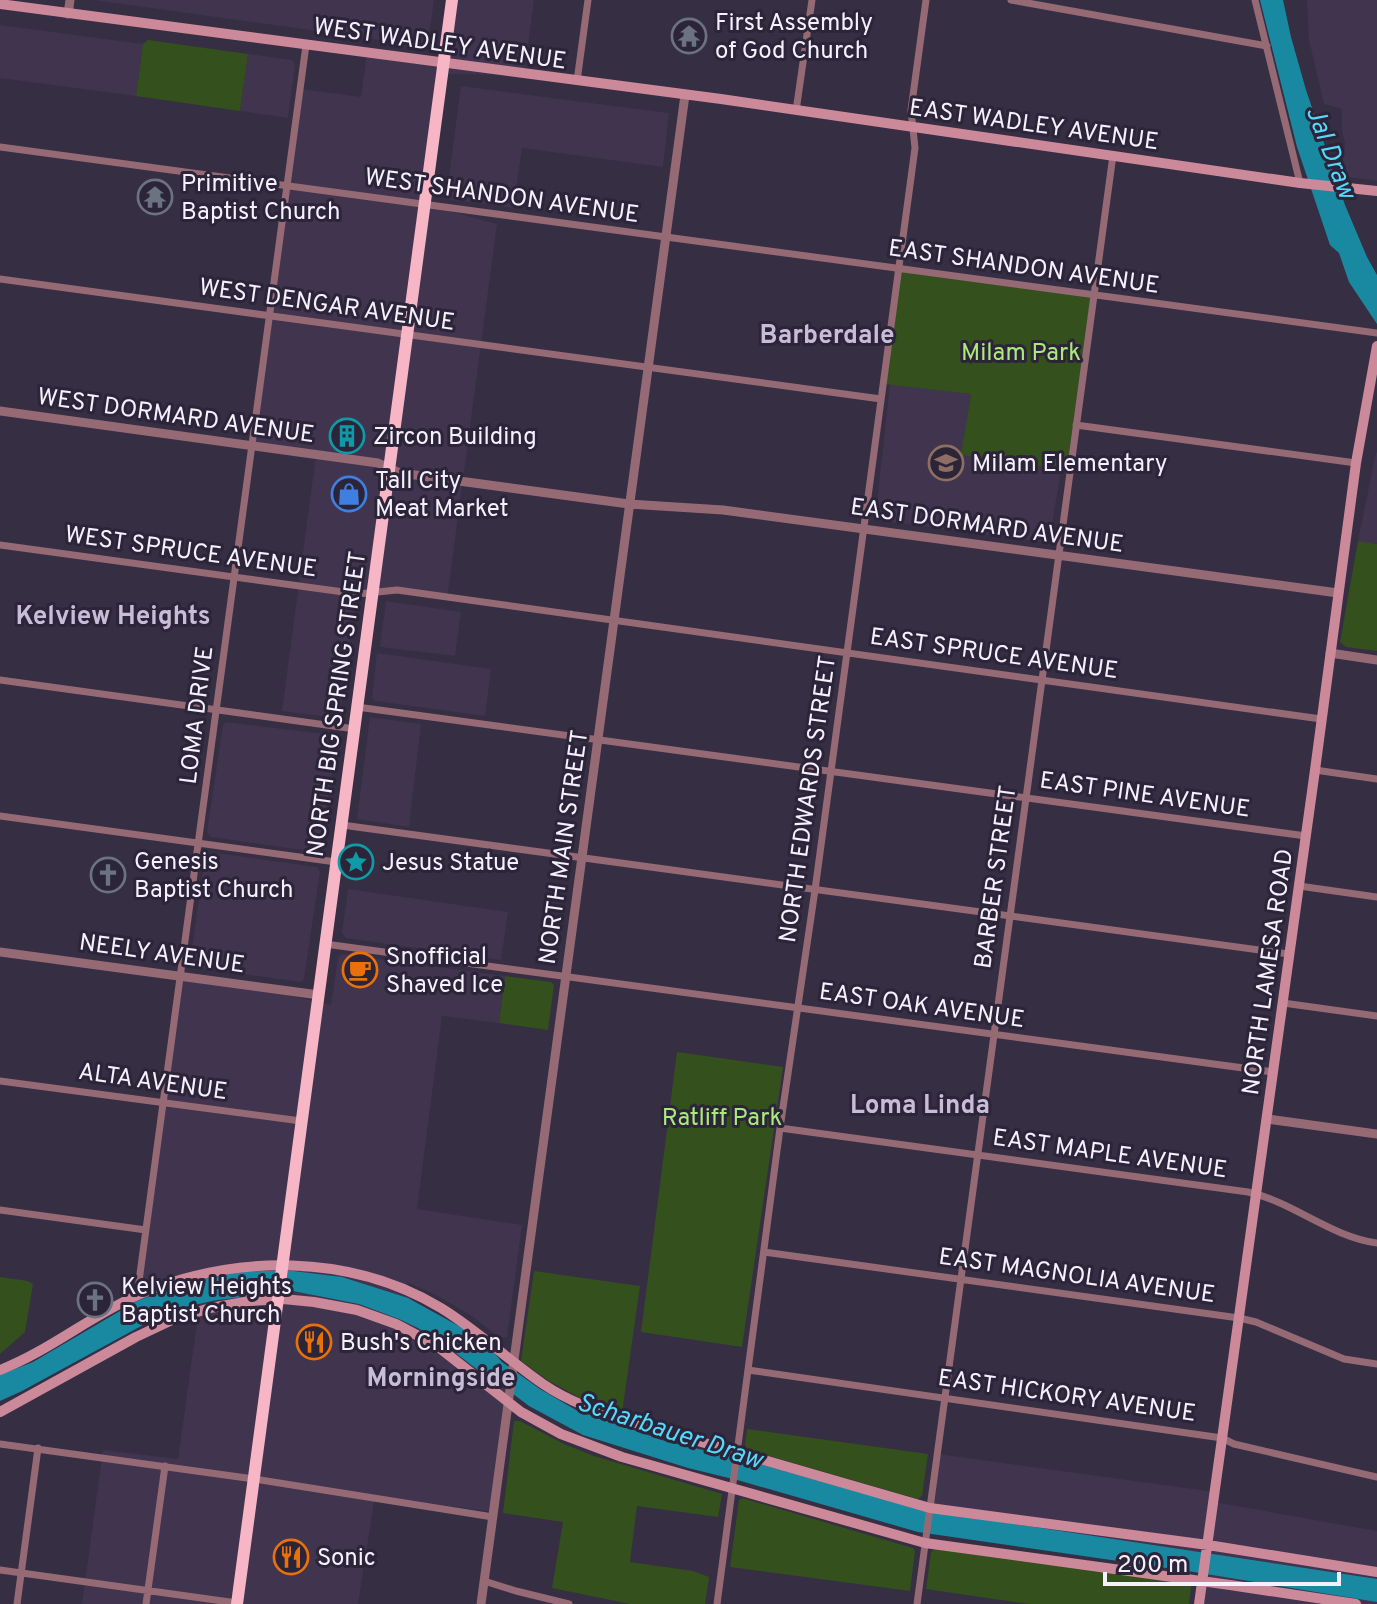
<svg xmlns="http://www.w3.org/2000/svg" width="1377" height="1604" font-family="Overpass,sans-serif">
	<rect width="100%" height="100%" fill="#362e43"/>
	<!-- built -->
	<path fill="#40344f" d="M93 0H434L428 43 420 49 368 38Z
		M452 0H534L524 75 448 74 433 139 424 204 497 224 447 599 370 589 355 606 340 715 336 718 282 711 316 455 253 446 301 89 361 97 367 53 443 64Z
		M1307 0H1377V181L1341 176 1345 144 1342 130V109L1324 104 1309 40Z
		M0 25 143 44 136 96 0 78Z
		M248 54 292 60 295 65 288 118 240 111Z
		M461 86 668 113 669 114 663 167 522 148 513 208 446 199Z
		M890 384 971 394 962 455 1061 470 1049 543 875 520Z
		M1376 452 1377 453V544L1358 541Z
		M386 601 461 612 455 656 380 647Z
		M377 653 491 669 485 716 375 701 372 698Z
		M370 717 421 724 409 827 357 819Z
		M226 722 333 735 337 738 321 849 316 852 211 837 207 832 223 725Z
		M209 852 317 867 320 872 304 979 301 982 193 967 190 963 205 855Z
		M348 889 508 912 501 960 346 938 342 933Z
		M342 954 505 976 499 1023 442 1016 417 1209 522 1225 507 1337 500 1338 472 1316 436 1295 407 1282 416 1315 510 1383 493 1512 375 1496 358 1604H82L103 1450 178 1459 201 1294 135 1316 181 976 244 985 331 1005 338 958Z
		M938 1454 1215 1492 1214 1502 1377 1531V1604H1203L1206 1566 928 1525Z"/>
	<!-- green -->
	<path fill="#34501d" d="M148 40 248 54 240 111 136 96 143 44Z
		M899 269 1094 295 1070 471 961 455 971 394 884 384Z
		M1358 541 1377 544V651L1346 647 1340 642Z
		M505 976 551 982 554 985 548 1030 499 1023Z
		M677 1052 783 1067 742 1347 641 1332Z
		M534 1271 640 1286 622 1413 582 1399 549 1381 521 1361Z
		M0 1277 28 1281 33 1284 25 1332 0 1354Z
		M514 1421H520L564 1444 594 1456 722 1494 718 1517 637 1506 630 1562 693 1571 709 1577 705 1604H630L552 1588 563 1522 503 1513Z
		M747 1429 928 1454 922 1496 918 1499 748 1450 745 1445Z
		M742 1498 913 1548 915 1551 910 1591 730 1567 739 1500Z
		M936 1548 1189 1583 1191 1586 1189 1604H1029L926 1589 931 1552Z"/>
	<!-- water -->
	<path fill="#1989a2" d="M1260 0H1283L1291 37 1306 90 1345 205 1367 257 1377 275V324L1349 282 1339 253 1330 245 1297 147Z
		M262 1271H293L342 1277 408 1298 466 1330 490 1348 502 1362 540 1389 576 1410 665 1441 745 1460 922 1510 1377 1579V1602L1194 1572 918 1532 741 1481 688 1468 583 1435 529 1406 500 1384 495 1383 444 1344 418 1328 399 1319 359 1304 293 1291 217 1300 189 1306 154 1319 22 1391 0 1401V1375L33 1362 137 1301 186 1283 237 1272Z"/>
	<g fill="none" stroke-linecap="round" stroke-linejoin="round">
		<!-- minor -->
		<path stroke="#956a75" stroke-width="7" d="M1011 0 1267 46
			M1255 0 1300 183
			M577 81 588 0
			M796 111 812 0
			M0 147 1377 333
			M0 279 881 399
			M1076 425 1356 463
			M0 545 358 594 397 590 1321 719
			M0 680 355 729
			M357 707 1306 836
			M1315 770 1377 779
			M0 816 336 862
			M342 825 1289 954
			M1299 886 1377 897
			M325 944 1273 1072
			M1283 1003 1377 1016
			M0 1081 301 1121
			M780 1128 1248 1192C1293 1202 1331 1237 1377 1243
			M0 1210 146 1230
			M764 1252 1239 1318 1256 1322 1344 1359 1377 1364
			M137 1296 306 45
			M748 1370 1222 1438 1234 1444 1377 1477
			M0 1444 254 1479 493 1517
			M0 1570 237 1603
			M484 1581 516 1591 569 1604
			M17 1604 38 1448
			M146 1604 165 1466
			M717 1604 780 1128 815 890 915 148 911 110 926 0
			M917 1604 1113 155"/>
		<!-- tertiary -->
		<path stroke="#956a75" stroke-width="9" d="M68 14 70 0
			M0 411 378 463 400 473 629 504 723 510 1338 593
			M1330 653 1377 660
			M0 952 319 995
			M1267 1119 1377 1134
			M481 1604 685 95"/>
		<!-- secondary -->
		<path stroke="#cc899a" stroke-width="10" d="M0 4 721 99 1300 183 1377 191
			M0 1370C49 1351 90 1316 138 1295 234 1254 350 1253 441 1308 477 1330 508 1360 543 1384 568 1401 596 1411 625 1420L930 1508 1208 1545 1377 1572
			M0 1412 136 1337 172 1320 210 1308 250 1301 283 1299 314 1302 357 1310 396 1324 411 1332 437 1346 521 1412 561 1434 622 1457 925 1543 1230 1585 1356 1604
			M1199 1604 1315 770 1356 463 1377 346"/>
		<!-- trunk -->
		<path stroke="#f6b6c6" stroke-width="12" d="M237 1604 452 0"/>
	</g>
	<!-- icons -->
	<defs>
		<g id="temple-ring" transform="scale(1.8)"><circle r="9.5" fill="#2c2438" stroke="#6b7280" stroke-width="1.5"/><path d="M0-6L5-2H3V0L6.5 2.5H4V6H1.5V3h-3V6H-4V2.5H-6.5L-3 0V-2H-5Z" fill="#6b7280"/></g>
		<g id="building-ring" transform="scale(1.8)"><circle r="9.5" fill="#2c2438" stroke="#0f9aa8" stroke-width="1.5"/><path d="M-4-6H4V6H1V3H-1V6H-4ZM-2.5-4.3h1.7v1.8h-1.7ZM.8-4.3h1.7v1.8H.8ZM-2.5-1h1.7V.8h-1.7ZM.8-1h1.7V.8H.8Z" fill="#0f9aa8"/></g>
		<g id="school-ring" transform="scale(1.8)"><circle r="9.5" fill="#2c2438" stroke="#8d6e63" stroke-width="1.5"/><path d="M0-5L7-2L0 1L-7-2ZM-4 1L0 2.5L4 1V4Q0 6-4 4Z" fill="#8d6e63"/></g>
		<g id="shop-ring" transform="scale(1.8)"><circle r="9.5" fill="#2c2438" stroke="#3f7fe0" stroke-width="1.5"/><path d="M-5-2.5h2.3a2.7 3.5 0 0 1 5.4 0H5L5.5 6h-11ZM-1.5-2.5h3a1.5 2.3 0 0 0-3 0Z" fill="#3f7fe0"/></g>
		<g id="sight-ring" transform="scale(1.8)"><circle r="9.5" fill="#2c2438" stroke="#0f9aa8" stroke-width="1.5"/><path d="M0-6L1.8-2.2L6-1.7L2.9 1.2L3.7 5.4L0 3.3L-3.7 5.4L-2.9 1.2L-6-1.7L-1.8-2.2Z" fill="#0f9aa8"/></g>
		<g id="church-ring" transform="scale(1.8)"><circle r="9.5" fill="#2c2438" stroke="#6b7280" stroke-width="1.5"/><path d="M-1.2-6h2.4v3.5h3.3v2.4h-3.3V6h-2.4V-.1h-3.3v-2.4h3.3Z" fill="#6b7280"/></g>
		<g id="cafe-ring" transform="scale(1.8)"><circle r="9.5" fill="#2c2438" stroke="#e8710a" stroke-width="1.5"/><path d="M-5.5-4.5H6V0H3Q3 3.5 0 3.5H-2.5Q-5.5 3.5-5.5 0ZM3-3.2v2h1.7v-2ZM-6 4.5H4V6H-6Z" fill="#e8710a"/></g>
		<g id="restaurant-ring" transform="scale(1.8)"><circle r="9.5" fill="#2c2438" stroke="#e8710a" stroke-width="1.5"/><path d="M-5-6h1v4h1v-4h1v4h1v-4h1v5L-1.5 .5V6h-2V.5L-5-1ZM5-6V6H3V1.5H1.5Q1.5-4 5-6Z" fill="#e8710a"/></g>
	</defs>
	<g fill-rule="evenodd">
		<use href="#temple-ring" x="689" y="36"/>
		<use href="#temple-ring" x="155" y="197"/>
		<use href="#building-ring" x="347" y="436"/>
		<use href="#school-ring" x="946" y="463"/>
		<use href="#shop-ring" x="349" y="494"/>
		<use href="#sight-ring" x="356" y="862"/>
		<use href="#church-ring" x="108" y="875"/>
		<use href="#cafe-ring" x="360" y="970"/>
		<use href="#church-ring" x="95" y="1300"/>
		<use href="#restaurant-ring" x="314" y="1342"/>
		<use href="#restaurant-ring" x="291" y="1557"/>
	</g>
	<g text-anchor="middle" stroke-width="6" stroke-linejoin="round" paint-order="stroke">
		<!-- poi labels -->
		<g font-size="24" fill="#f5f0fe" stroke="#2c2438" text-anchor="start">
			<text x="715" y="30">First Assembly<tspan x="715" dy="28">of God Church</tspan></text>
			<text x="181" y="191">Primitive<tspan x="181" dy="28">Baptist Church</tspan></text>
			<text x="373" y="444">Zircon Building</text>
			<text x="972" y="471">Milam Elementary</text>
			<text x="375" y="488">Tall City<tspan x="375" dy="28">Meat Market</tspan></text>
			<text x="134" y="869">Genesis<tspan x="134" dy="28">Baptist Church</tspan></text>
			<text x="382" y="870">Jesus Statue</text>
			<text x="386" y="964">Snofficial<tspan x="386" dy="28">Shaved Ice</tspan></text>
			<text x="121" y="1294">Kelview Heights<tspan x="121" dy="28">Baptist Church</tspan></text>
			<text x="340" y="1350">Bush's Chicken</text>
			<text x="317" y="1565">Sonic</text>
		</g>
		<!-- street labels -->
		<g font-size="24" fill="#f5f0fe" stroke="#2c2438">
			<text transform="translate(440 43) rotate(8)" y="8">WEST WADLEY AVENUE</text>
			<text transform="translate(1034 124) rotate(8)" y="8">EAST WADLEY AVENUE</text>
			<text transform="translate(502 195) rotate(8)" y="8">WEST SHANDON AVENUE</text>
			<text transform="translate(1024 266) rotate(8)" y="8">EAST SHANDON AVENUE</text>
			<text transform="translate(327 304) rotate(8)" y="8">WEST DENGAR AVENUE</text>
			<text transform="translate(176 415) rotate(8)" y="8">WEST DORMARD AVENUE</text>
			<text transform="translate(987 525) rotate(8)" y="8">EAST DORMARD AVENUE</text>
			<text transform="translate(191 551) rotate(8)" y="8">WEST SPRUCE AVENUE</text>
			<text transform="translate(994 653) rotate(8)" y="8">EAST SPRUCE AVENUE</text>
			<text transform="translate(336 704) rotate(-82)" y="8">NORTH BIG SPRING STREET</text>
			<text transform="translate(196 715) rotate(-83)" y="8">LOMA DRIVE</text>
			<text transform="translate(1145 794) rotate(8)" y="8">EAST PINE AVENUE</text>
			<text transform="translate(807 799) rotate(-82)" y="8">NORTH EDWARDS STREET</text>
			<text transform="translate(563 847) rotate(-82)" y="8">NORTH MAIN STREET</text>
			<text transform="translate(995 877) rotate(-82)" y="8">BARBER STREET</text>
			<text transform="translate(162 953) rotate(8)" y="8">NEELY AVENUE</text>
			<text transform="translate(1267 972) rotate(-82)" y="8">NORTH LAMESA ROAD</text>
			<text transform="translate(922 1005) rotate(8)" y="8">EAST OAK AVENUE</text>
			<text transform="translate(153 1081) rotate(8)" y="8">ALTA AVENUE</text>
			<text transform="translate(1110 1153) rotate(8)" y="8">EAST MAPLE AVENUE</text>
			<text transform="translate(1077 1275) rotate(8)" y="8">EAST MAGNOLIA AVENUE</text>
			<text transform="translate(1067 1395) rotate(8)" y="8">EAST HICKORY AVENUE</text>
		</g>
		<!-- park labels -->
		<g font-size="24" fill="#abe97b" stroke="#2c2438">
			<text x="1021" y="360">Milam Park</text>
			<text x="722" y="1125">Ratliff Park</text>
		</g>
		<!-- water labels -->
		<g font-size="26" font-style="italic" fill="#55d9fc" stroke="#2c2438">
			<text transform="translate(1332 152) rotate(69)" y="9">Jal Draw</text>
			<text transform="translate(670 1430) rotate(18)" y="9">Scharbauer Draw</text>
		</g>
		<!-- neighbourhood labels -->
		<g font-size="26" font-weight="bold" fill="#c8bdd8" stroke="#2c2438">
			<text x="827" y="343">Barberdale</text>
			<text x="113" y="624">Kelview Heights</text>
			<text x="920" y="1113">Loma Linda</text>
			<text x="441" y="1386">Morningside</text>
		</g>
	</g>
	<!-- scale -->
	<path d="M1105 1572v12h234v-12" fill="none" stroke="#f5f0fe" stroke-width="4"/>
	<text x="1117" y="1572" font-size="24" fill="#f5f0fe" stroke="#2c2438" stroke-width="6" paint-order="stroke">200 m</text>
</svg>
